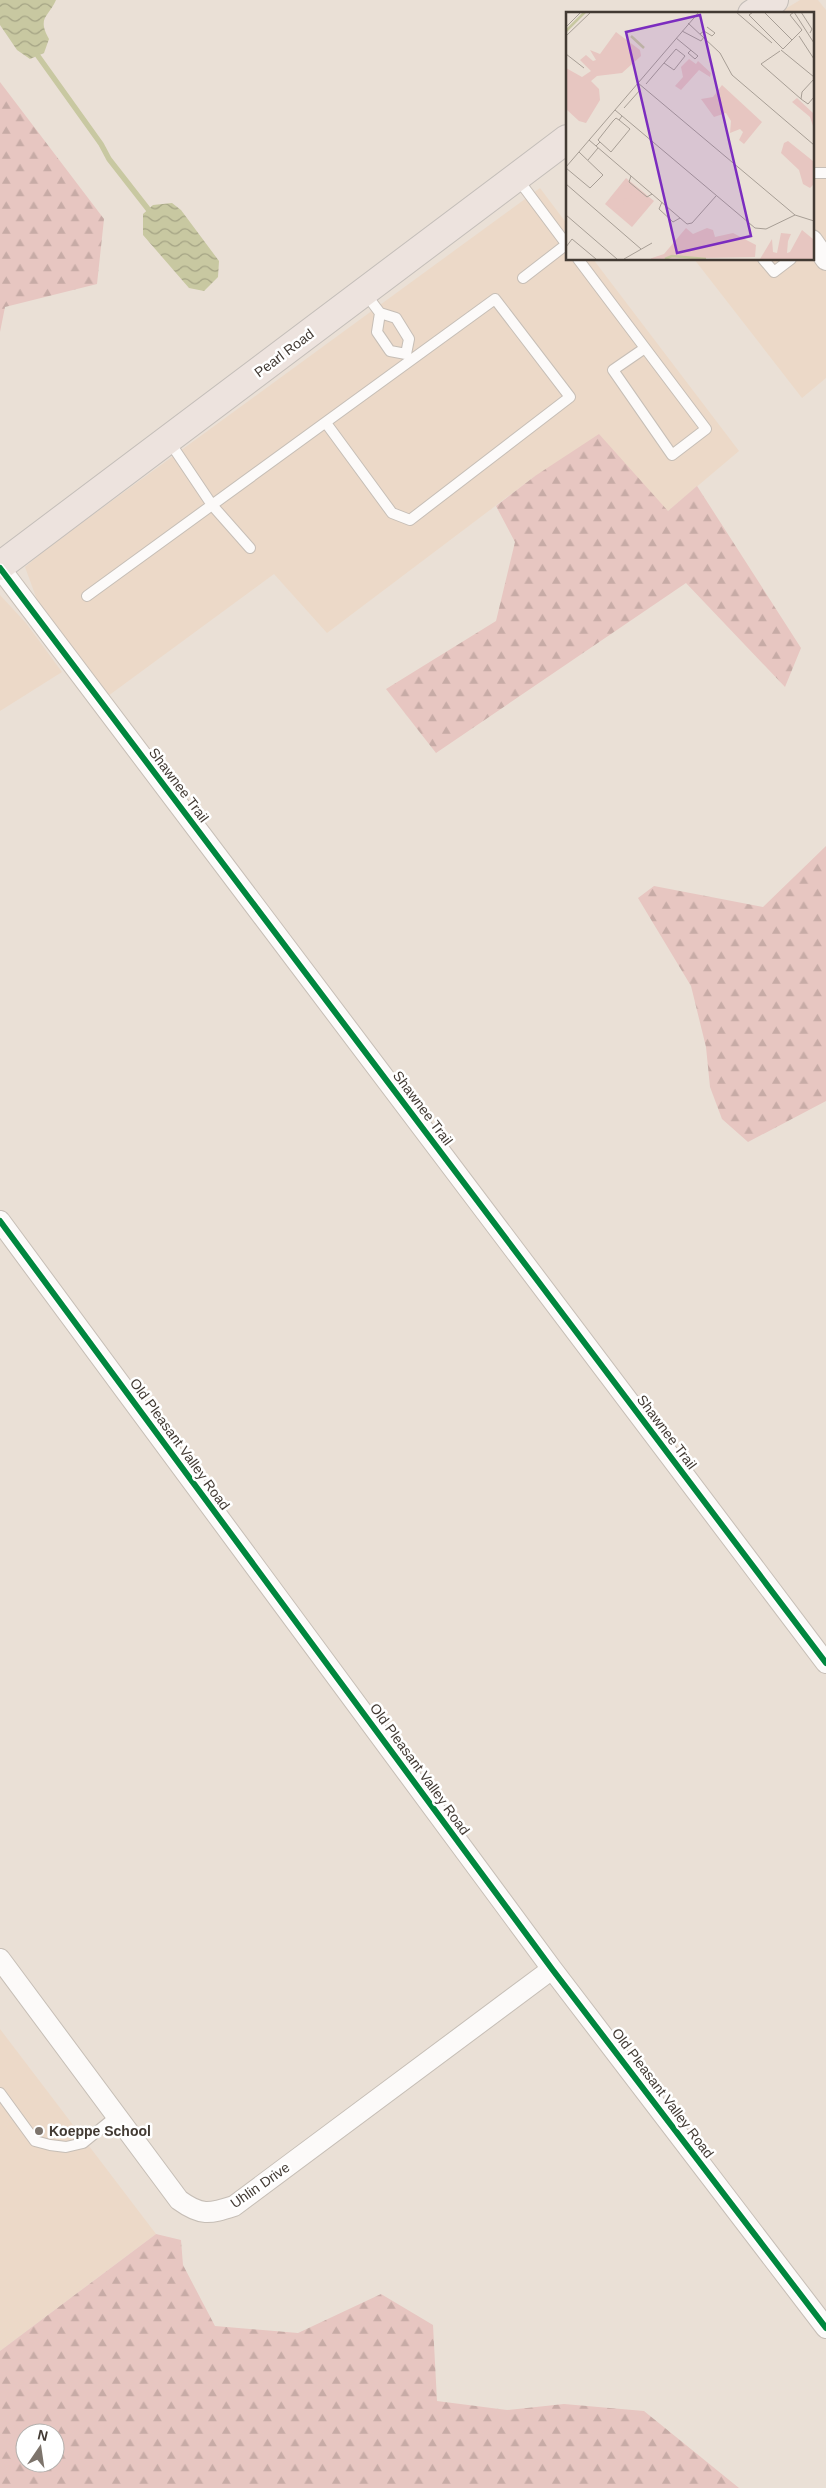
<svg xmlns="http://www.w3.org/2000/svg" width="826" height="2488" font-family="Helvetica,sans-serif">
	<defs>
		<pattern id="forest-firs" width="22" height="20" patternUnits="userSpaceOnUse" patternTransform="scale(1.25)"><rect width="22" height="20" fill="#e7c6c1"/><path d="M5 1l3.5 6h-7zM16 11l3.5 6h-7z" fill="#c7aba6"/></pattern>
		<pattern id="water-waves" width="16" height="10" patternUnits="userSpaceOnUse" patternTransform="scale(1.25)"><rect width="16" height="10" fill="#c8c8a1"/><path d="M0 5q4-4 8 0t8 0" fill="none" stroke="#a4a384"/></pattern>
	</defs>
	<rect width="100%" height="100%" fill="#eae0d6"/>
	<!-- built -->
	<path fill="#ecd9c8" d="M800 0H818L826 10V378L802 398 694 259H812V14H777Z
		M540 188 567 224V259H593L739 451 668 511 535 476 327 633 274 574 108 696 40 608 25 567 46 549Z
		M0 595 26 623 62 672 0 711Z
		M0 2029 156 2234 0 2351Z"/>
	<!-- forest -->
	<path fill="url(#forest-firs)" fill-rule="evenodd" d="M0 82 104 219 97 284 5 307 0 332Z
		M599 434 668 511 697 486 801 648 785 687 686 583 436 753 386 689 496 621 515 542 496 506 535 476Z
		M826 846V1101L748 1142 722 1119 710 1087 706 1047 691 986 638 898 654 886 763 907Z
		M156 2234 181 2240 183 2265 215 2326 298 2333 381 2294 433 2325 437 2401 507 2410 564 2404 644 2411 739 2488H0V2351ZM25 2433H55V2463H25Z"/>
	<!-- water -->
	<path fill="url(#water-waves)" d="M0 0H56C48 18 37 17 49 39L44 53 30 59 17 50 0 25Z
		M172 203 181 210 219 261 218 277 204 291 189 288 143 235V214L153 205Z"/>
	<g fill="none" stroke-linecap="round" stroke-linejoin="round">
		<!-- stream -->
		<path stroke="#c8c8a1" stroke-width="5.5" d="M38 56 101 144 109 159 148 209"/>
		<!-- service casing -->
		<g stroke="#c6beb6" stroke-width="12">
			<path id="service" d="M812 173H826
				M517 178 567 245
				M578 259 706 429 672 455 613 370 645 348
				M763 259 774 272 791 259
				M523 278 567 244
				M365 293 380 313 396 318 409 339 406 354 390 351 377 332 380 313
				M169 441 212 505 250 548
				M87 596 495 299 570 397 410 520 392 513 326 423
				M0 2093 35 2141 50 2145 66 2147 83 2143 116 2116"/>
		</g>
		<!-- minor casing -->
		<g stroke="#c6beb6" stroke-width="22">
			<path id="minor" d="M812 240 826 260
				M0 568 826 1663
				M0 1221 552 1969 826 2328
				M0 1959 179 2200C201 2216 209 2214 234 2206L552 1969"/>
		</g>
		<!-- primary casing -->
		<g stroke="#c4beb9" stroke-width="30">
			<path id="primary" d="M752 14 774 0
				M0 566 567 139"/>
		</g>
		<!-- service -->
		<use href="#service" stroke="#fcfaf9" stroke-width="10"/>
		<!-- minor -->
		<use href="#minor" stroke="#fcfaf9" stroke-width="20"/>
		<!-- primary -->
		<use href="#primary" stroke="#ede3de" stroke-width="28"/>
		<!-- cycleway casing -->
		<g stroke="#fff" stroke-width="9">
			<path id="cycleway" d="M0 568 826 1663
				M0 1221 552 1969 826 2328"/>
		</g>
		<!-- cycleway -->
		<use href="#cycleway" stroke="#00873e" stroke-width="6"/>
	</g>
	<!-- markers -->
	<circle fill="#7d746c" stroke="#fff" stroke-width="2" cx="39" cy="2131" r="5"/>
	<g text-anchor="middle" stroke-width="5" stroke-linejoin="round" paint-order="stroke">
		<!-- street labels -->
		<g font-size="14" fill="#423a33" stroke="#fff">
			<text transform="translate(284 353) rotate(-37)" y="5">Pearl Road</text>
			<text transform="translate(179 785) rotate(53)" y="5">Shawnee Trail</text>
			<text transform="translate(423 1108) rotate(53)" y="5">Shawnee Trail</text>
			<text transform="translate(667 1432) rotate(53)" y="5">Shawnee Trail</text>
			<text transform="translate(180 1444) rotate(54)" y="5">Old Pleasant Valley Road</text>
			<text transform="translate(420 1769) rotate(54)" y="5">Old Pleasant Valley Road</text>
			<text transform="translate(663 2093) rotate(53)" y="5">Old Pleasant Valley Road</text>
			<text transform="translate(260 2185) rotate(-35)" y="5">Uhlin Drive</text>
		</g>
		<!-- poi labels -->
		<g font-size="14" font-weight="bold" fill="#423a33" stroke="#fff" text-anchor="start">
			<text x="49" y="2136">Koeppe School</text>
		</g>
	</g>
	<!-- overview -->
	<g transform="translate(566 12)">
		<rect width="248" height="248" fill="#eae0d6"/>
		<path d="M60 166 88 189 66 215 39 192Z" fill="#e7c6c1"/>
		<path d="M50 20 74 38 75 44 56 61 31 64 25 69 33 77 34 88 20 111 13 109 0 97V56L16 65 25 59 14 48 20 43 27 49 30 48 24 38 34 42ZM123 47 130 52 132 49 145 61 144 65 133 58 115 78 109 74 117 65 115 55ZM156 73 196 110 178 132 173 128 177 120 174 117 164 121 165 109 160 101 148 105 135 87 147 85ZM231 86 247 101V114L244 105 226 90ZM222 129 247 149V173L244 176 237 172 233 158 215 141 218 131ZM120 216 127 222 141 216 147 218 149 225 167 221 190 233 189 245 83 247 98 242ZM236 218 247 227V247H194L206 227 207 240 211 241 215 221 225 222 222 229 221 241 224 240Z" fill="#e7c6c1"/>
		<path d="M52 180a7 7 0 1 1 14 0a7 7 0 1 1-14 0ZM44 190a7 7 0 1 1 14 0a7 7 0 1 1-14 0ZM71 185 82 194 67 211 57 202Z" fill="#e7c6c1"/>
		<path fill="none" stroke="#c8c8a1" stroke-width="2.5" d="M0 19 19 0M65 24 78 36M99 247 106 244 140 247"/>
		<path fill="none" stroke="#a79e95" stroke-width="1" d="M170 0 206 31M187 0 183 3 217 37 236 18 224 3 228 0M198 0 226 28M228 0 248 31M235 0 246 17 244 21M122 11 154 41 166 63 248 133M0 15 15 0M116 19 135 29 138 25M134 22 138 19 146 24 149 21 141 15M0 24 25 0M233 24 248 47M110 26 132 44 129 47 122 41 125 38M215 38 248 65M214 39 195 52 235 87M0 42 18 56M248 67 236 80 235 87 242 92 248 85M72 71 229 203M80 72 110 37 119 44 108 58 98 51M58 96 74 78M49 98 189 216 200 217 229 203 248 209M23 128 121 212 126 211 150 184M34 130 32 128 47 109 50 106 53 108M30 134 34 130 45 140 64 117 53 108 56 104M22 148 32 136M0 155 133 0M0 156 24 176 37 163 13 140M65 164 63 170 81 185 86 182M0 172 75 237M96 190 93 197 107 210 114 206M0 203 51 247M0 235 6 227 30 247M58 247 86 231"/>
		<path fill="#7b2cbf" fill-opacity="0.15" stroke="#7b2cbf" stroke-width="2.5" d="M134 3 185 224 111 241 60 20Z"/>
		<rect width="248" height="248" fill="none" stroke="#423a33" stroke-width="2.5"/>
	</g>
	<!-- north arrow -->
	<g transform="translate(40 2448) rotate(13)"><circle r="24" fill="#ffffff" stroke="#b3b0ad"/>
	<path d="M0-4L9 19L0 12L-9 19Z" fill="#7d746c"/>
	<text y="-8" font-size="14" font-weight="bold" text-anchor="middle" fill="#423a33">N</text>
	</g>
</svg>
